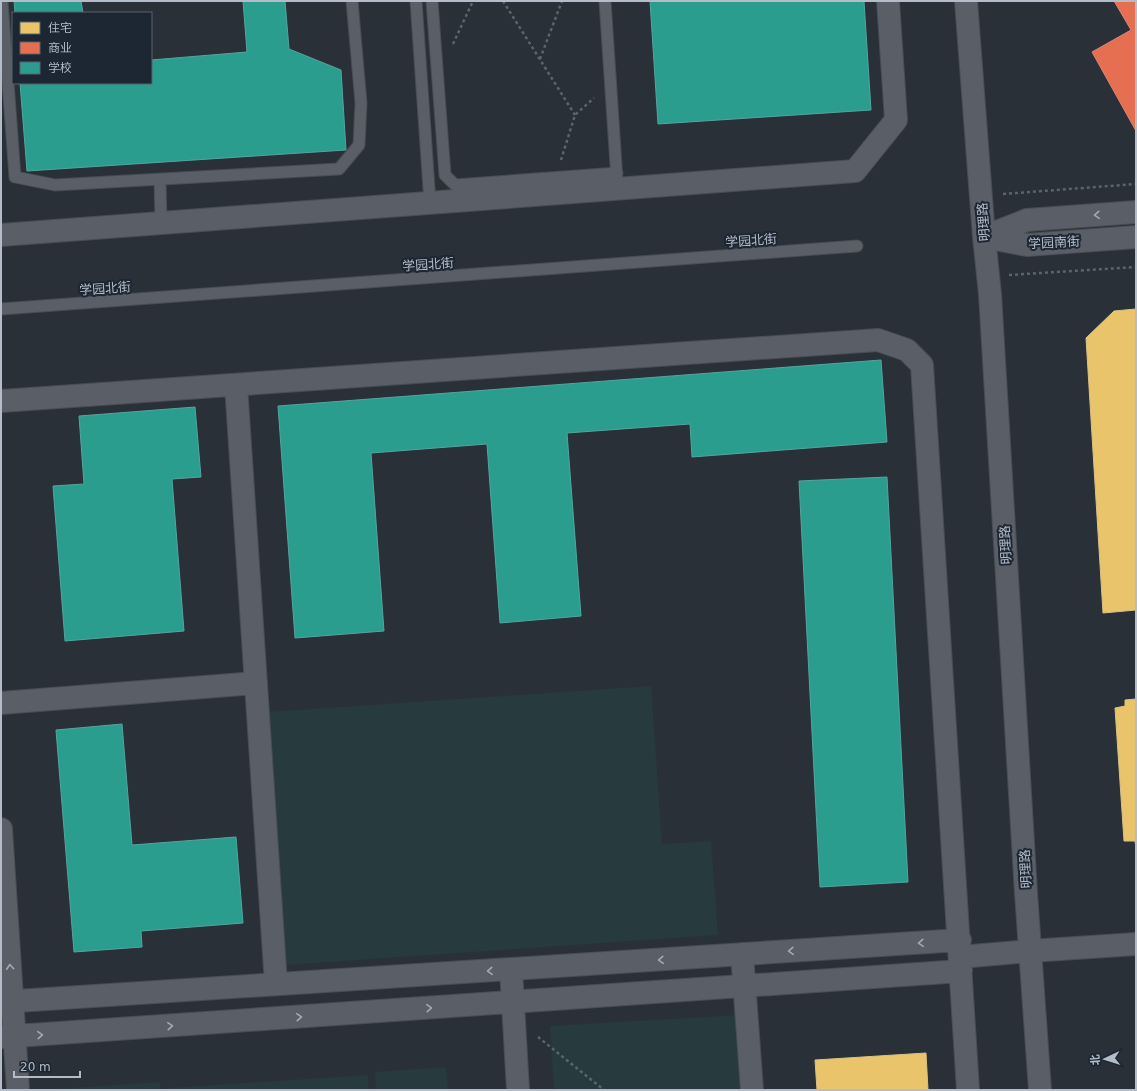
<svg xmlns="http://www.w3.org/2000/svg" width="1137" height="1091" font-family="'DejaVu Sans','Noto Sans SC',sans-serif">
	<rect width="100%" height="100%" fill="#2a3038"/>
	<!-- green -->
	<path fill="#273a3e" d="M651 686 662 844 711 841 718 935 285 965 267 712Z
		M739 1015 744 1090H554L550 1026Z
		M446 1067 448 1090H376L375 1072Z
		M368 1075 369 1090H169V1088Z
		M160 1082V1090H57V1089Z"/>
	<!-- homes -->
	<path fill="#e9c46a" stroke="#d9c286" d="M1136 309V610L1103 613 1086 338 1114 311Z
		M1136 699V848L1135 841H1124L1115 708 1125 706V700Z
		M926 1053 928 1090H817L815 1060Z"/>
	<!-- shops -->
	<path fill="#e76f51" stroke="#d88675" d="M1114 1H1136V131L1092 52 1131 30Z"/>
	<!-- schools -->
	<path fill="#2a9d8f" stroke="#53a6a0" d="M14 1H81L83 13H15Z
		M243 1H285L289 49 341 70 346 150 27 171 20 83H151V60L247 52Z
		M650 1H864L871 110 658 124Z
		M881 360 887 442 692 457 690 424 567 433 581 616 500 623 487 444 371 453 384 631 295 638 278 406Z
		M195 407 201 477 172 479 184 631 65 641 53 486 84 484 79 416Z
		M887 477 908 882 820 887 799 481Z
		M122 724 132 845 236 837 243 923 141 931 142 947 74 952 56 730Z"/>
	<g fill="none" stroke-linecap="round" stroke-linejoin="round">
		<!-- service casing -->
		<g stroke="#484c53" stroke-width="13">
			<path id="service" d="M2 1 15 177 55 185 339 169 359 145 361 103 352 1
				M416 1 430 203
				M432 1 445 175 455 185 617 173
				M605 1 617 180
				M160 179 161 223
				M1 309 857 246"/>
		</g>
		<!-- minor casing -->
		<g stroke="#484c53" stroke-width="24">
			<path id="minor" d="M1 235 855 171 896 120 888 1
				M236 385 276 984
				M1 401 702 352 878 340 907 350 922 365 968 1090
				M1 703 256 683
				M1 829 18 1090
				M742 954 752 1090
				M960 957 1030 951
				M511 969 518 1090
				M1 1002 960 940
				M1 1037 961 971"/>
		</g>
		<!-- tertiary casing -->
		<g stroke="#484c53" stroke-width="24">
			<path id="tertiary" d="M966 1 984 237 990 294 1026 893 1040 1090
				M984 237 1027 220 1136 212
				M984 237 1027 245 1136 237
				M1030 951 1136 944"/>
		</g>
		<!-- path -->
		<path stroke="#5d636a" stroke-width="2.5" stroke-dasharray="3 3" stroke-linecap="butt" d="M503 1 575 115
			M453 44 473 1
			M540 59 562 1
			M561 160 575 115 594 98
			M1003 194 1136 184
			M1009 275 1136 267
			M538 1037 604 1090"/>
		<!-- service -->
		<use href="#service" stroke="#5a5e66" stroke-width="11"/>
		<!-- minor -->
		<use href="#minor" stroke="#5a5e66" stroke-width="22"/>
		<!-- tertiary -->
		<use href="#tertiary" stroke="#5a5e66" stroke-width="22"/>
	</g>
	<!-- one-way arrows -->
	<defs><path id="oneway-chevron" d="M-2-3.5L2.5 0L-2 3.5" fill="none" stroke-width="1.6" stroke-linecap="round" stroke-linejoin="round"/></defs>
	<g stroke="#a2a9b5">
		<use href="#oneway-chevron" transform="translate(1097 215) rotate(176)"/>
		<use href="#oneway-chevron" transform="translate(921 943) rotate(176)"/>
		<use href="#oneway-chevron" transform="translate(791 951) rotate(176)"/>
		<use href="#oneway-chevron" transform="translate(661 960) rotate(176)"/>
		<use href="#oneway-chevron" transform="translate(10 967) rotate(-94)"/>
		<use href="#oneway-chevron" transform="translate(490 971) rotate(176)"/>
		<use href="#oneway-chevron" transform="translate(429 1008) rotate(-4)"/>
		<use href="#oneway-chevron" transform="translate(299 1017) rotate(-4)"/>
		<use href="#oneway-chevron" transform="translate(170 1026) rotate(-4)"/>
		<use href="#oneway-chevron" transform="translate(40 1035) rotate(-4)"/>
	</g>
	<g text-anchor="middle" stroke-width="4" stroke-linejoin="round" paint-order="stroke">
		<!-- street labels -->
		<g font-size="13" fill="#b4bcc9" stroke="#1d2633">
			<text transform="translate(983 222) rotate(-94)" y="5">明理路</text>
			<text transform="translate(751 240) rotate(-4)" y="5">学园北街</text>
			<text transform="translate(1054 242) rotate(-3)" y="5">学园南街</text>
			<text transform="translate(428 264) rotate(-4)" y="5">学园北街</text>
			<text transform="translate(105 288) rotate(-4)" y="5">学园北街</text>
			<text transform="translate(1005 545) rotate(-93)" y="5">明理路</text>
			<text transform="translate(1025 869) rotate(-93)" y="5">明理路</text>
		</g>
	</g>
	<!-- border -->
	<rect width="1137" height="1091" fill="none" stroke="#b4bcc9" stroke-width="4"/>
	<!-- legend -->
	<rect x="12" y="12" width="140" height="72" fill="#1d2633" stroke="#59626f"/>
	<rect x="20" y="22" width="20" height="12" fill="#e9c46a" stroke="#59626f"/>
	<text x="48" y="32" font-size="12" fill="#b4bcc9">住宅</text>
	<rect x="20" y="42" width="20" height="12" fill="#e76f51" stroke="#59626f"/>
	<text x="48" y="52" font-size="12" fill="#b4bcc9">商业</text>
	<rect x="20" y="62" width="20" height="12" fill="#2a9d8f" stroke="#59626f"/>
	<text x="48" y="72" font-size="12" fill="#b4bcc9">学校</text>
	<!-- north arrow -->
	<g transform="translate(1105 1059) rotate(266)" stroke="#1d2633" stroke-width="3" paint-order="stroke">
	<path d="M0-3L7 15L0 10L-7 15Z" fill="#b4bcc9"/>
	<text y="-6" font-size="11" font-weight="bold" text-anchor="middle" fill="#b4bcc9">北</text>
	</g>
	<!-- scale -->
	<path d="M14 1071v6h66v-6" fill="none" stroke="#b4bcc9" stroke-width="2"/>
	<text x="20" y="1071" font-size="12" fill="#b4bcc9" stroke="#1d2633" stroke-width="3" paint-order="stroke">20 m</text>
</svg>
